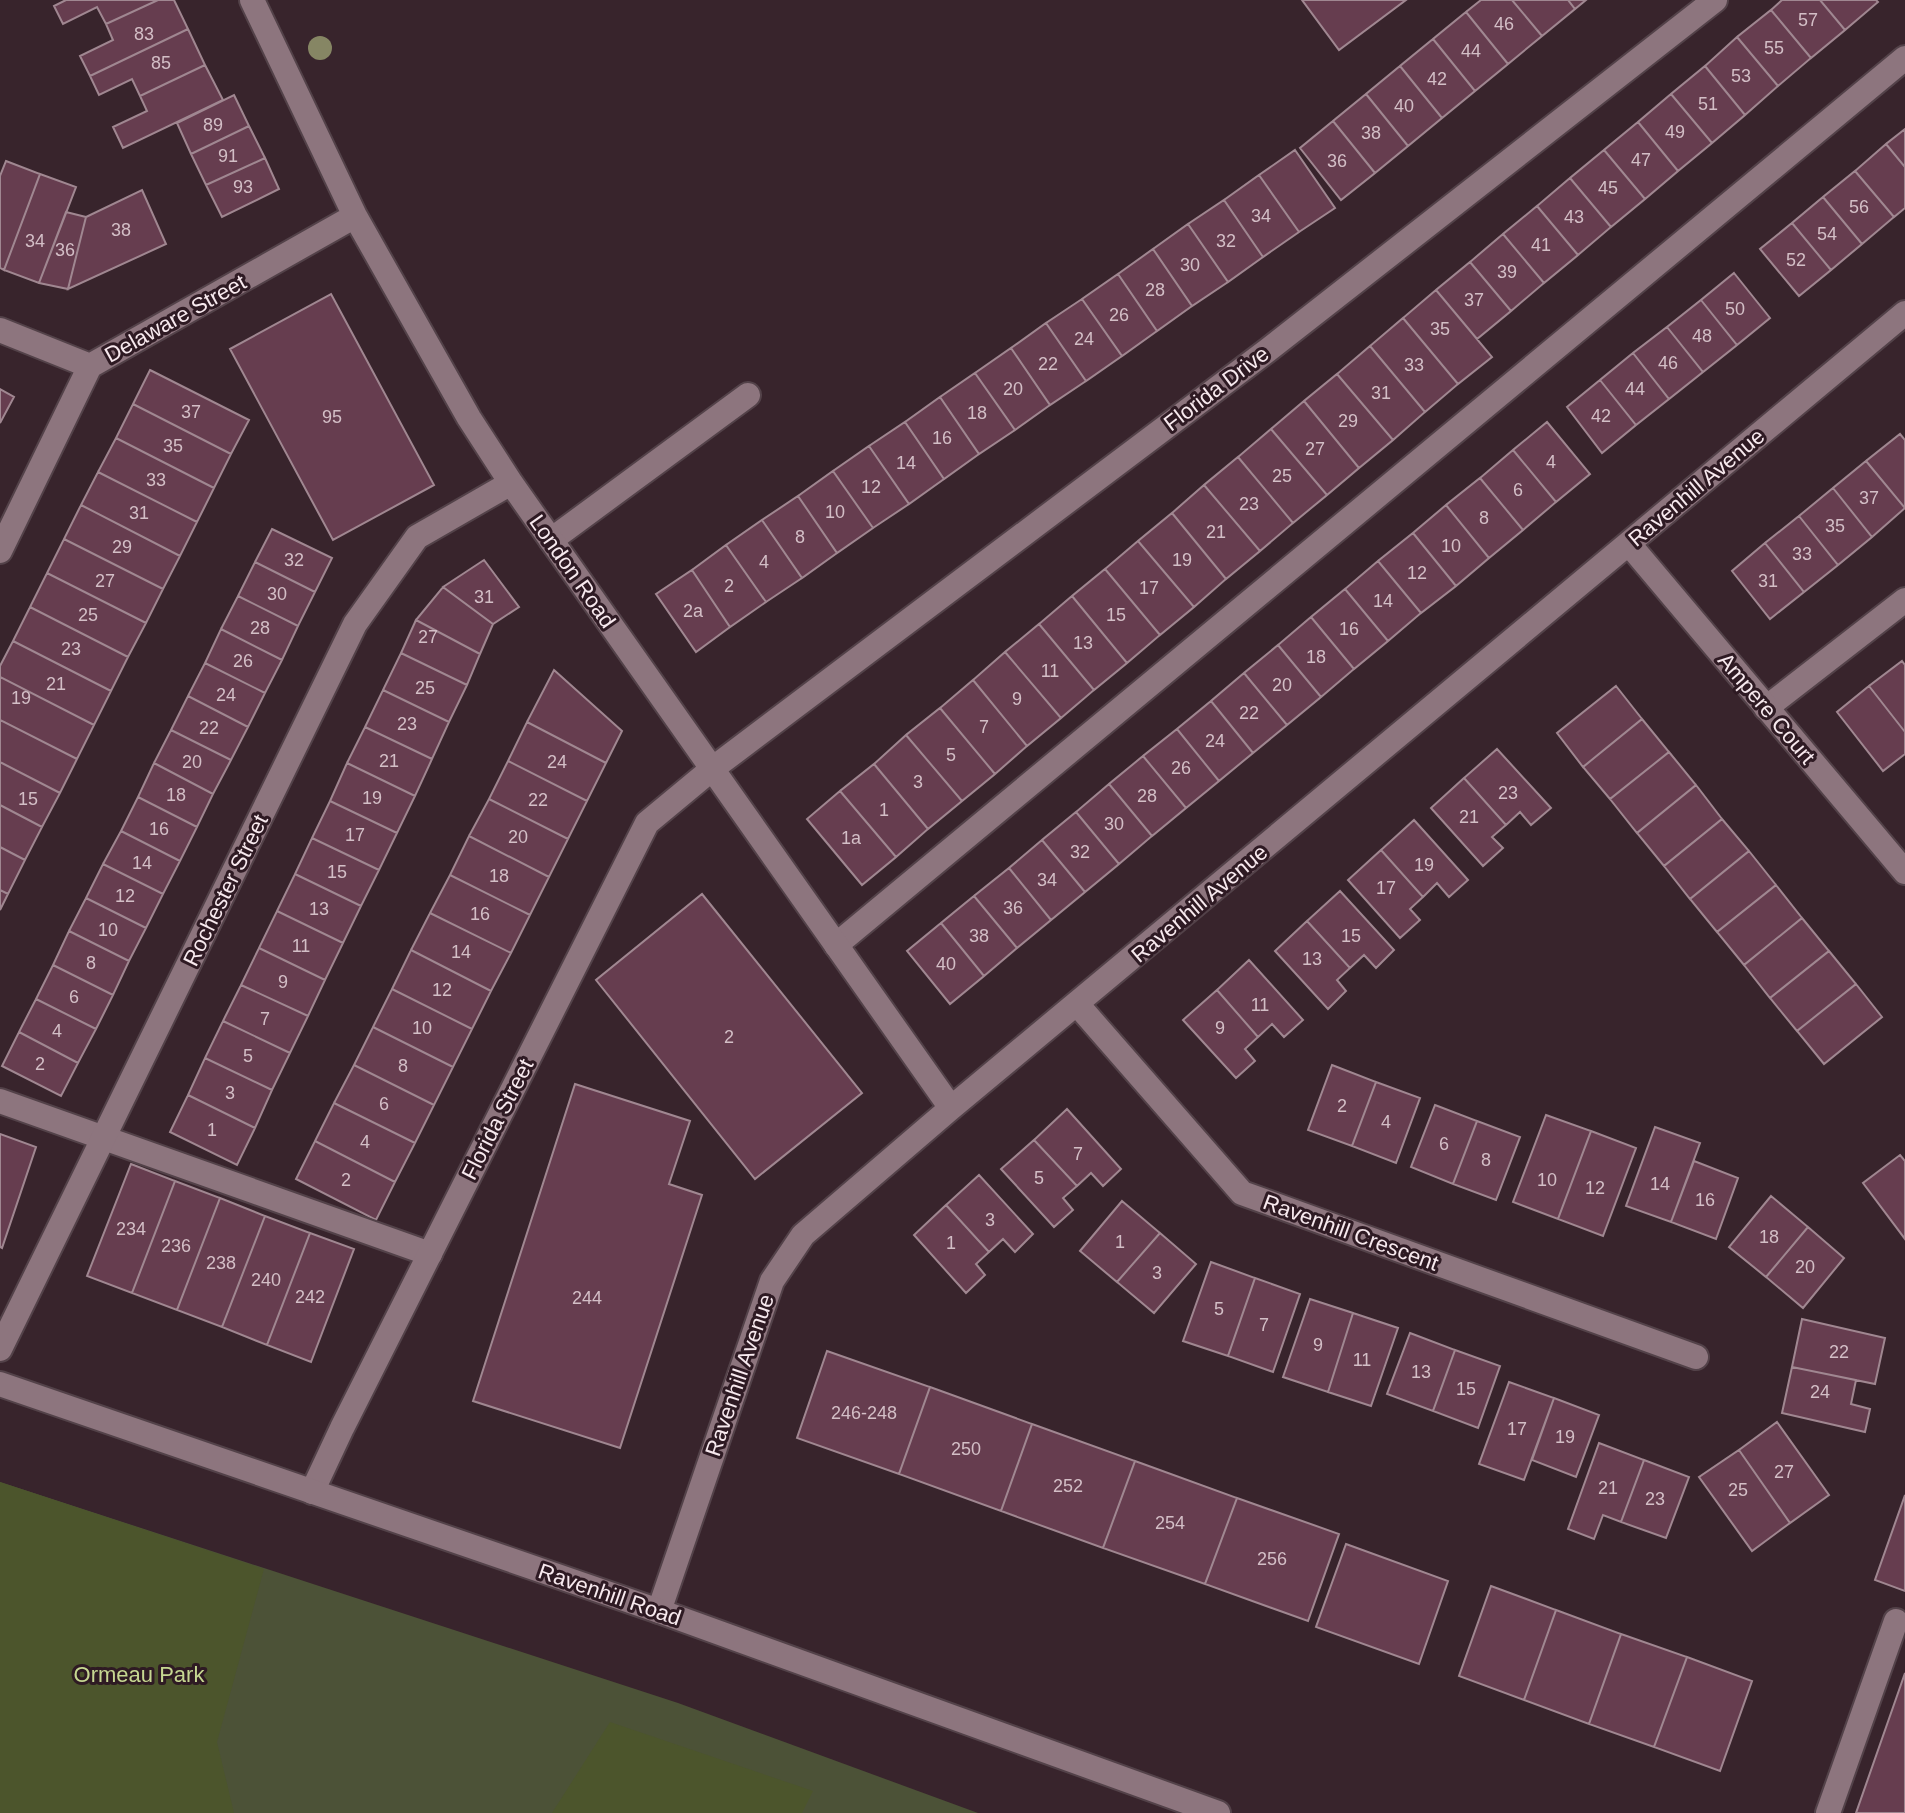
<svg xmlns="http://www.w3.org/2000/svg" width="1905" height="1813" font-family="Arial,sans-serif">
	<rect width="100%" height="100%" fill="#38242c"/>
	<!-- green -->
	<path fill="#4c5237" d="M0 1482 678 1703 978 1813H0Z"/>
	<!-- forest -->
	<path fill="#4c552c" d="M0 1482 264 1569 217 1742 234 1813H0Z
		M610 1722 813 1791 802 1813H552Z"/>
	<!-- building -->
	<path fill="#663d4f" stroke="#a08791" stroke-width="2" d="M66 0H158L106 24 97 7 63 24 54 6Z
		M158 0H174L188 29 90 76 80 56 113 40 106 24Z
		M1302 0H1406L1339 50Z
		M1481 0H1512L1542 36 1508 64 1466 12Z
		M1512 0H1568L1575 9 1542 36Z
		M1568 0H1586L1575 9Z
		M1782 0H1820L1845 30 1811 58 1771 10Z
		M1820 0H1876L1878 2 1845 30Z
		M1771 10 1811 58 1778 86 1737 37Z
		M1466 12 1508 64 1475 91 1433 39Z
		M188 29 205 65 140 96 132 79 99 95 90 76Z
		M1737 37 1778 86 1745 115 1705 66Z
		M1433 39 1475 91 1442 118 1400 66Z
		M205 65 223 100 123 148 113 127 147 111 140 96Z
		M1400 66 1442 118 1408 146 1366 94Z
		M1705 66 1745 115 1712 143 1671 94Z
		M1366 94 1408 146 1375 173 1333 121Z
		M1671 94 1712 143 1678 171 1638 122Z
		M234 95 249 126 191 154 177 123Z
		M1333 121 1375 173 1341 200 1300 148Z
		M1638 122 1678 171 1645 199 1604 150Z
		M249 126 265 158 206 185 191 154Z
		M1905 129V167L1886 144Z
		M1886 144 1905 167V208L1894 217 1855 171Z
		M1295 150 1335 208 1299 232 1259 175Z
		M1604 150 1645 199 1611 227 1570 178Z
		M265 158 279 189 222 217 206 185Z
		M6 161 40 174 4 270 0 268V176Z
		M1855 171 1894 217 1862 244 1823 197Z
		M40 174 76 187 39 283 4 270Z
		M1259 175 1299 232 1263 257 1224 200Z
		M1570 178 1611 227 1578 255 1537 206Z
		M142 190 166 244 68 289 86 217Z
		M1823 197 1862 244 1831 270 1792 223Z
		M1224 200 1263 257 1228 282 1188 224Z
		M1537 206 1578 255 1544 283 1503 234Z
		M66 212 86 217 68 289 39 283Z
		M1792 223 1831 270 1799 296 1760 249Z
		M1188 224 1228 282 1192 306 1153 249Z
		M1503 234 1544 283 1511 311 1470 262Z
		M1153 249 1192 306 1157 331 1118 274Z
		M1470 262 1511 311 1477 339 1436 290Z
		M1734 273 1770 318 1737 345 1701 300Z
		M1118 274 1157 331 1122 356 1082 299Z
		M1436 290 1492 357 1458 384 1403 318Z
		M331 294 434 485 333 540 230 349Z
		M1082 299 1122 356 1086 381 1046 323Z
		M1701 300 1737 345 1703 372 1667 327Z
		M1403 318 1458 384 1425 412 1370 346Z
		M1046 323 1086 381 1050 405 1011 348Z
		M1667 327 1703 372 1669 399 1633 353Z
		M1370 346 1425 412 1393 440 1337 374Z
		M1011 348 1050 405 1015 430 975 373Z
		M1633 353 1669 399 1636 425 1600 380Z
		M150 370 249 420 231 454 133 404Z
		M975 373 1015 430 979 454 940 397Z
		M1337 374 1393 440 1359 468 1304 401Z
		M1600 380 1636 425 1602 453 1567 407Z
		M0 389 14 397 0 423Z
		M940 397 979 454 944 479 905 422Z
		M1304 401 1359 468 1327 495 1271 429Z
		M133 404 231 454 214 488 116 438Z
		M905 422 944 479 909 504 869 446Z
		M1547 422 1590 474 1556 502 1513 450Z
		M1271 429 1327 495 1293 523 1238 457Z
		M1900 434 1905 440V508L1866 461Z
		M116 438 214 488 197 522 98 472Z
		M869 446 909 504 873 528 833 471Z
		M1513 450 1556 502 1523 530 1480 478Z
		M1238 457 1293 523 1260 551 1204 485Z
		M1866 461 1905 508 1872 537 1833 488Z
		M833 471 873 528 837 553 798 496Z
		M98 472 197 522 180 556 81 505Z
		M1480 478 1523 530 1489 558 1446 505Z
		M1204 485 1260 551 1226 579 1172 513Z
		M1833 488 1872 537 1838 565 1799 516Z
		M798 496 837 553 802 578 762 520Z
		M81 505 180 556 163 589 64 539Z
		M1446 505 1489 558 1456 586 1413 533Z
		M1172 513 1226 579 1194 607 1138 541Z
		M1799 516 1838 565 1804 592 1765 543Z
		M762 520 802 578 766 602 726 545Z
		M272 529 332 558 315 592 255 562Z
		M1413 533 1456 586 1421 613 1378 561Z
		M64 539 163 589 146 623 47 573Z
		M1138 541 1194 607 1160 635 1105 569Z
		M1765 543 1804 592 1770 619 1732 571Z
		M726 545 766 602 730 627 692 570Z
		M484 560 519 607 493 624 443 587Z
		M1378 561 1421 613 1388 641 1345 589Z
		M255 562 315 592 298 626 238 596Z
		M1105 569 1160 635 1127 663 1072 596Z
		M692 570 730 627 696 652 656 594Z
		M47 573 146 623 128 657 30 607Z
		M443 587 493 624 480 654 416 620Z
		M1345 589 1388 641 1354 669 1311 617Z
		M238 596 298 626 282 660 221 629Z
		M1072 596 1127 663 1094 690 1039 624Z
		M30 607 128 657 111 691 13 641Z
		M1311 617 1354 669 1321 697 1278 645Z
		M416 620 480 654 467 685 401 653Z
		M1039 624 1094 690 1061 718 1005 652Z
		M221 629 282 660 265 693 205 663Z
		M13 641 111 691 94 725 0 677V666Z
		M1278 645 1321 697 1287 725 1244 673Z
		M1005 652 1061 718 1027 746 973 680Z
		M401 653 467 685 449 722 383 690Z
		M1902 661 1905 665V732L1869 686Z
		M205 663 265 693 248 727 188 696Z
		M554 670 622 731 606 763 527 722Z
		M1244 673 1287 725 1253 753 1211 701Z
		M0 677 94 725 77 759 0 720Z
		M973 680 1027 746 995 774 940 708Z
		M1616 686 1642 719 1583 767 1557 733Z
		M1869 686 1905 732V754L1883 771 1837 712Z
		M383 690 449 722 432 759 365 727Z
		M188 696 248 727 231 760 171 730Z
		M1211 701 1253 753 1219 781 1177 729Z
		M940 708 995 774 962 801 906 735Z
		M1642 719 1669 752 1610 799 1583 767Z
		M0 720 77 759 60 793 0 762Z
		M527 722 606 763 587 801 508 761Z
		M365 727 432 759 415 796 347 763Z
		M1177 729 1219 781 1186 808 1143 756Z
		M171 730 231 760 213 794 154 763Z
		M906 735 962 801 928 829 874 764Z
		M1497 749 1551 808 1531 825 1520 812 1506 825 1464 778Z
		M1669 752 1696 785 1637 833 1610 799Z
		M1143 756 1186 808 1152 836 1109 784Z
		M508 761 587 801 568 839 489 799Z
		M0 762 60 793 42 827 0 805Z
		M154 763 213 794 197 827 138 797Z
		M347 763 415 796 397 833 330 801Z
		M874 764 928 829 896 857 840 791Z
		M1464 778 1506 825 1492 837 1503 848 1483 866 1431 808Z
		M1109 784 1152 836 1119 864 1076 812Z
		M1696 785 1722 819 1664 866 1637 833Z
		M840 791 896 857 862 885 807 819Z
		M138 797 197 827 180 861 121 831Z
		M489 799 568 839 549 877 469 836Z
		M330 801 397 833 379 870 312 838Z
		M0 805 42 827 25 860 0 847Z
		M1076 812 1119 864 1085 892 1042 840Z
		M1722 819 1749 851 1690 899 1664 866Z
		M1414 820 1468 880 1449 897 1437 883 1423 897 1381 850Z
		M121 831 180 861 163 894 103 864Z
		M469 836 549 877 530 915 450 875Z
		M312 838 379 870 361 906 295 874Z
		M1042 840 1085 892 1051 920 1009 868Z
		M0 847 25 860 8 894 0 890Z
		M1381 850 1423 897 1410 909 1420 920 1400 938 1348 880Z
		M1749 851 1776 885 1717 932 1690 899Z
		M103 864 163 894 146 928 86 898Z
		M1009 868 1051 920 1017 948 974 896Z
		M295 874 361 906 343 943 277 911Z
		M450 875 530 915 511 953 430 913Z
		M1776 885 1802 918 1744 965 1717 932Z
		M0 890 8 894 0 910Z
		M1340 891 1394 950 1376 968 1364 955 1350 968 1307 921Z
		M702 894 862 1093 755 1179 596 980Z
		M974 896 1017 948 984 976 941 923Z
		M86 898 146 928 129 961 69 931Z
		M277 911 343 943 325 980 259 948Z
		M430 913 511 953 491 991 411 950Z
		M1802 918 1829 951 1770 998 1744 965Z
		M1307 921 1350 968 1337 980 1346 991 1328 1009 1275 951Z
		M941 923 984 976 950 1004 907 951Z
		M69 931 129 961 113 995 53 965Z
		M259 948 325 980 308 1016 241 985Z
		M411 950 491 991 472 1029 392 989Z
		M1829 951 1856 984 1797 1031 1770 998Z
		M1249 960 1303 1020 1284 1037 1272 1024 1258 1037 1217 990Z
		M53 965 113 995 96 1029 36 999Z
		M1856 984 1882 1017 1824 1064 1797 1031Z
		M241 985 308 1016 290 1053 223 1021Z
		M392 989 472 1029 453 1067 373 1027Z
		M1217 990 1258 1037 1245 1049 1255 1061 1236 1078 1183 1020Z
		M36 999 96 1029 78 1063 19 1032Z
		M223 1021 290 1053 272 1090 205 1058Z
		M373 1027 453 1067 434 1105 354 1065Z
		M19 1032 78 1063 61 1096 2 1066Z
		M205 1058 272 1090 255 1128 188 1095Z
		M354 1065 434 1105 415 1143 334 1103Z
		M1332 1065 1376 1082 1352 1146 1308 1130Z
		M1376 1082 1420 1098 1396 1163 1352 1146Z
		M575 1084 690 1121 669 1184 702 1195 620 1448 473 1401Z
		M188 1095 255 1128 237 1165 170 1132Z
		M334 1103 415 1143 395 1182 315 1141Z
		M1435 1105 1477 1121 1453 1184 1411 1167Z
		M1067 1109 1121 1169 1103 1186 1091 1173 1077 1186 1034 1140Z
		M1546 1115 1591 1131 1558 1219 1513 1202Z
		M1477 1121 1520 1137 1496 1200 1453 1184Z
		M1655 1127 1700 1143 1671 1222 1626 1206Z
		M1591 1131 1636 1148 1603 1236 1558 1219Z
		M0 1134 36 1147 2 1248 0 1247Z
		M1034 1140 1077 1186 1063 1198 1073 1210 1054 1227 1001 1169Z
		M315 1141 395 1182 376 1220 296 1179Z
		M1900 1155 1905 1161V1239L1863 1183Z
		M1694 1161 1738 1178 1716 1239 1671 1222Z
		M131 1164 175 1181 132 1293 87 1276Z
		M979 1175 1033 1234 1015 1252 1003 1239 989 1252 946 1205Z
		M175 1181 220 1198 177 1310 132 1293Z
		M1771 1196 1808 1227 1766 1277 1729 1247Z
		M220 1198 265 1216 222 1327 177 1310Z
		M1122 1201 1160 1233 1117 1282 1080 1251Z
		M946 1205 989 1252 976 1264 985 1275 966 1293 914 1235Z
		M265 1216 310 1233 267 1345 222 1327Z
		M1808 1227 1844 1258 1803 1308 1766 1277Z
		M310 1233 354 1249 311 1362 267 1345Z
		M1160 1233 1196 1264 1154 1313 1117 1282Z
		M1211 1262 1255 1278 1228 1356 1183 1341Z
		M1255 1278 1300 1294 1273 1372 1228 1356Z
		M1310 1299 1353 1313 1328 1392 1283 1377Z
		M1353 1313 1398 1328 1371 1406 1328 1392Z
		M1802 1319 1885 1338 1875 1384 1792 1367Z
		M1410 1333 1455 1350 1433 1411 1387 1394Z
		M1455 1350 1500 1366 1478 1428 1433 1411Z
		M827 1351 930 1387 899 1474 797 1438Z
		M1792 1367 1856 1380 1851 1404 1870 1409 1865 1432 1782 1413Z
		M1509 1382 1554 1398 1524 1480 1479 1464Z
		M930 1387 1032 1424 1001 1511 899 1474Z
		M1554 1398 1599 1415 1576 1477 1532 1460Z
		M1777 1422 1829 1495 1790 1523 1739 1450Z
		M1032 1424 1135 1461 1103 1548 1001 1511Z
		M1599 1443 1644 1460 1621 1522 1603 1515 1594 1539 1568 1529Z
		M1739 1450 1790 1523 1752 1551 1699 1477Z
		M1644 1460 1689 1477 1666 1538 1621 1522Z
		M1135 1461 1237 1498 1205 1584 1103 1548Z
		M1905 1495V1591L1875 1580Z
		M1237 1498 1339 1534 1308 1621 1205 1584Z
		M1346 1544 1448 1581 1419 1664 1316 1627Z
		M1491 1586 1556 1610 1524 1700 1459 1676Z
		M1556 1610 1621 1634 1589 1724 1524 1700Z
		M1621 1634 1687 1657 1654 1747 1589 1724Z
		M1687 1657 1752 1681 1720 1771 1654 1747Z
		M1905 1673V1813H1856Z"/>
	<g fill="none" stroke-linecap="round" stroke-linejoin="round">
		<!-- lane casing -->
		<g stroke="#534249" stroke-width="28">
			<path id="lane" d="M551 540 748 395
				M1766 708 1905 600
				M836 945 1905 58
				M0 1101 430 1254
				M1828 1813 1896 1621"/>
		</g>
		<!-- street casing -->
		<g stroke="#534249" stroke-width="28">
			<path id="street" d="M252 0 355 216 469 418 511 483 951 1108
				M0 330 90 366
				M1629 544 1905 872
				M0 551 90 366 355 216
				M1077 1004 1242 1193 1696 1357
				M0 1349 355 624 417 537 511 483
				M312 1492 342 1428 647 823 712 769 1268 350 1715 0
				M659 1611 772 1281 803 1235 951 1108 1905 313"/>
		</g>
		<!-- secondary casing -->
		<g stroke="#534249" stroke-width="28">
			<path id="secondary" d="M0 1384 659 1611 1218 1813"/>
		</g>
		<!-- lane -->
		<use href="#lane" stroke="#8d757e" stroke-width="24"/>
		<!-- street -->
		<use href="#street" stroke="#8d757e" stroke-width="24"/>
		<!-- secondary -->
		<use href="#secondary" stroke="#8d757e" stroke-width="24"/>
	</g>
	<!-- trees -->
	<circle fill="#868664" cx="320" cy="48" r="12"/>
	<g text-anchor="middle" stroke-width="6" stroke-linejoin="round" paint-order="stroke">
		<!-- number labels -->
		<g font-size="18" fill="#d3bec6">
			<text x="1808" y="26">57</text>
			<text x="1504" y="30">46</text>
			<text x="144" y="40">83</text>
			<text x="1774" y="54">55</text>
			<text x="1471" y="57">44</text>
			<text x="161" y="69">85</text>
			<text x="1741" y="82">53</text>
			<text x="1437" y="85">42</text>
			<text x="1708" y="110">51</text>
			<text x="1404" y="112">40</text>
			<text x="213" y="131">89</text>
			<text x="1675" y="138">49</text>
			<text x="1371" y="139">38</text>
			<text x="228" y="162">91</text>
			<text x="1641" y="166">47</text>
			<text x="1337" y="167">36</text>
			<text x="243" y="193">93</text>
			<text x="1608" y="194">45</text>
			<text x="1859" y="213">56</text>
			<text x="1261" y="222">34</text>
			<text x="1574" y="223">43</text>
			<text x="121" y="236">38</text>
			<text x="1827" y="240">54</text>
			<text x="35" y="247">34</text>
			<text x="1226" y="247">32</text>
			<text x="1541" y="251">41</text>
			<text x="65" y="256">36</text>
			<text x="1796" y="266">52</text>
			<text x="1190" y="271">30</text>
			<text x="1507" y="278">39</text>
			<text x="1155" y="296">28</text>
			<text x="1474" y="306">37</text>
			<text x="1735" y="315">50</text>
			<text x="1119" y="321">26</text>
			<text x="1440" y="335">35</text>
			<text x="1702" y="342">48</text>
			<text x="1084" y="345">24</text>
			<text x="1668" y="369">46</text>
			<text x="1048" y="370">22</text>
			<text x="1414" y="371">33</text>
			<text x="1013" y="395">20</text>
			<text x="1635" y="395">44</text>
			<text x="1381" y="399">31</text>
			<text x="191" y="418">37</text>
			<text x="977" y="419">18</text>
			<text x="1601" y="422">42</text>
			<text x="332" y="423">95</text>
			<text x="1348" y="427">29</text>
			<text x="942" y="444">16</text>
			<text x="173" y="452">35</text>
			<text x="1315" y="455">27</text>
			<text x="1551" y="468">4</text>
			<text x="906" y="469">14</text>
			<text x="1282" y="482">25</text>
			<text x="156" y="486">33</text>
			<text x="871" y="493">12</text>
			<text x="1518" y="496">6</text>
			<text x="1869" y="504">37</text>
			<text x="1249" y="510">23</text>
			<text x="835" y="518">10</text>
			<text x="139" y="519">31</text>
			<text x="1484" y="524">8</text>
			<text x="1835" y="532">35</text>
			<text x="1216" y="538">21</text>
			<text x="800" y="543">8</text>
			<text x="1451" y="552">10</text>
			<text x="122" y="553">29</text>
			<text x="1802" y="560">33</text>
			<text x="294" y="566">32</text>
			<text x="1182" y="566">19</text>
			<text x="764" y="568">4</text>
			<text x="1417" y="579">12</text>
			<text x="105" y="587">27</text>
			<text x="1768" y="587">31</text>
			<text x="729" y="592">2</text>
			<text x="1149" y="594">17</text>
			<text x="277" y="600">30</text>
			<text x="484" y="603">31</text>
			<text x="1383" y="607">14</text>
			<text x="693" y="617">2a</text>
			<text x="88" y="621">25</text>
			<text x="1116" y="621">15</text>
			<text x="260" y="634">28</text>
			<text x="1349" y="635">16</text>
			<text x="428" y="643">27</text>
			<text x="1083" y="649">13</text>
			<text x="71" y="655">23</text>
			<text x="1316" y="663">18</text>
			<text x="243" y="667">26</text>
			<text x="1050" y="677">11</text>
			<text x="56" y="690">21</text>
			<text x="1282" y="691">20</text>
			<text x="425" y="694">25</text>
			<text x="226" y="701">24</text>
			<text x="21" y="704">19</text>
			<text x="1017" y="705">9</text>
			<text x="1249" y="719">22</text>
			<text x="407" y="730">23</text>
			<text x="984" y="733">7</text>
			<text x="209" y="734">22</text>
			<text x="1215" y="747">24</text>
			<text x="951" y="761">5</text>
			<text x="389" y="767">21</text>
			<text x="192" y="768">20</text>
			<text x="557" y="768">24</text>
			<text x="1181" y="774">26</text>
			<text x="918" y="788">3</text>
			<text x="1508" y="799">23</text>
			<text x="176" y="801">18</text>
			<text x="1147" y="802">28</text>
			<text x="372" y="804">19</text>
			<text x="28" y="805">15</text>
			<text x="538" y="806">22</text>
			<text x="884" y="816">1</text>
			<text x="1469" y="823">21</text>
			<text x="1114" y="830">30</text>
			<text x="159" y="835">16</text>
			<text x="355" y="841">17</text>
			<text x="518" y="843">20</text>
			<text x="851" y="844">1a</text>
			<text x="1080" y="858">32</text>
			<text x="142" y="869">14</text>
			<text x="1424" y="871">19</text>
			<text x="337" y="878">15</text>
			<text x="499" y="882">18</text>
			<text x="1047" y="886">34</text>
			<text x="1386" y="894">17</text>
			<text x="125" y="902">12</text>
			<text x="1013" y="914">36</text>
			<text x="319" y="915">13</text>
			<text x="480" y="920">16</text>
			<text x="108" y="936">10</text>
			<text x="979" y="942">38</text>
			<text x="1351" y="942">15</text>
			<text x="301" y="952">11</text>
			<text x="461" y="958">14</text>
			<text x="1312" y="965">13</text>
			<text x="91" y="969">8</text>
			<text x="946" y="970">40</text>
			<text x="283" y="988">9</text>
			<text x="442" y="996">12</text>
			<text x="74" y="1003">6</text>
			<text x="1260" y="1011">11</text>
			<text x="265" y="1025">7</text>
			<text x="422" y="1034">10</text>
			<text x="1220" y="1034">9</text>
			<text x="57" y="1037">4</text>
			<text x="729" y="1043">2</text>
			<text x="248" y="1062">5</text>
			<text x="40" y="1070">2</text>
			<text x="403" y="1072">8</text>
			<text x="230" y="1099">3</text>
			<text x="384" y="1110">6</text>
			<text x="1342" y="1112">2</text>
			<text x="1386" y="1128">4</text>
			<text x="212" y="1136">1</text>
			<text x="365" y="1148">4</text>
			<text x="1444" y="1150">6</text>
			<text x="1078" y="1160">7</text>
			<text x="1486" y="1166">8</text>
			<text x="1039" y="1184">5</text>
			<text x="346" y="1186">2</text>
			<text x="1547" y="1186">10</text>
			<text x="1660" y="1190">14</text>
			<text x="1595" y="1194">12</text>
			<text x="1705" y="1206">16</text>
			<text x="990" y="1226">3</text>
			<text x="131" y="1235">234</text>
			<text x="1769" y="1243">18</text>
			<text x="1120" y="1248">1</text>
			<text x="951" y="1249">1</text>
			<text x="176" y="1252">236</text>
			<text x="221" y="1269">238</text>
			<text x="1805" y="1273">20</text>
			<text x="1157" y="1279">3</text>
			<text x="266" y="1286">240</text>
			<text x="310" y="1303">242</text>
			<text x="587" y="1304">244</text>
			<text x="1219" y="1315">5</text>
			<text x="1264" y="1331">7</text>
			<text x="1318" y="1351">9</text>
			<text x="1839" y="1358">22</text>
			<text x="1362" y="1366">11</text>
			<text x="1421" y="1378">13</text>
			<text x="1466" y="1395">15</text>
			<text x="1820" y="1398">24</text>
			<text x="864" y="1419">246-248</text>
			<text x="1517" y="1435">17</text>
			<text x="1565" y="1443">19</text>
			<text x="966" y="1455">250</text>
			<text x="1784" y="1478">27</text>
			<text x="1068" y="1492">252</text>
			<text x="1608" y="1494">21</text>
			<text x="1738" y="1496">25</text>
			<text x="1655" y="1505">23</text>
			<text x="1170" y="1529">254</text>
			<text x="1272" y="1565">256</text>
		</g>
		<!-- street labels -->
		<g font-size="22" fill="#f7e9ee" stroke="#2e1a23">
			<text transform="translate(175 318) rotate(-29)" y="8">Delaware Street</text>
			<text transform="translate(1216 388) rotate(-37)" y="8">Florida Drive</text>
			<text transform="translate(1696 487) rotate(-40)" y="8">Ravenhill Avenue</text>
			<text transform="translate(573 571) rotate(55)" y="8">London Road</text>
			<text transform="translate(1767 708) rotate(50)" y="8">Ampere Court</text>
			<text transform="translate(225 890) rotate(-64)" y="8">Rochester Street</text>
			<text transform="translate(1199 903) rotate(-40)" y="8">Ravenhill Avenue</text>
			<text transform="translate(497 1119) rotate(-63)" y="8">Florida Street</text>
			<text transform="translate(1351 1232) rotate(20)" y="8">Ravenhill Crescent</text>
			<text transform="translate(739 1375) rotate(-71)" y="8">Ravenhill Avenue</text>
			<text transform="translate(610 1594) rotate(19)" y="8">Ravenhill Road</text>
		</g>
		<!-- park labels -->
		<g font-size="22" fill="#c6d791" stroke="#2e1a23">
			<text x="139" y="1682">Ormeau Park</text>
		</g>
	</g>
</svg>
